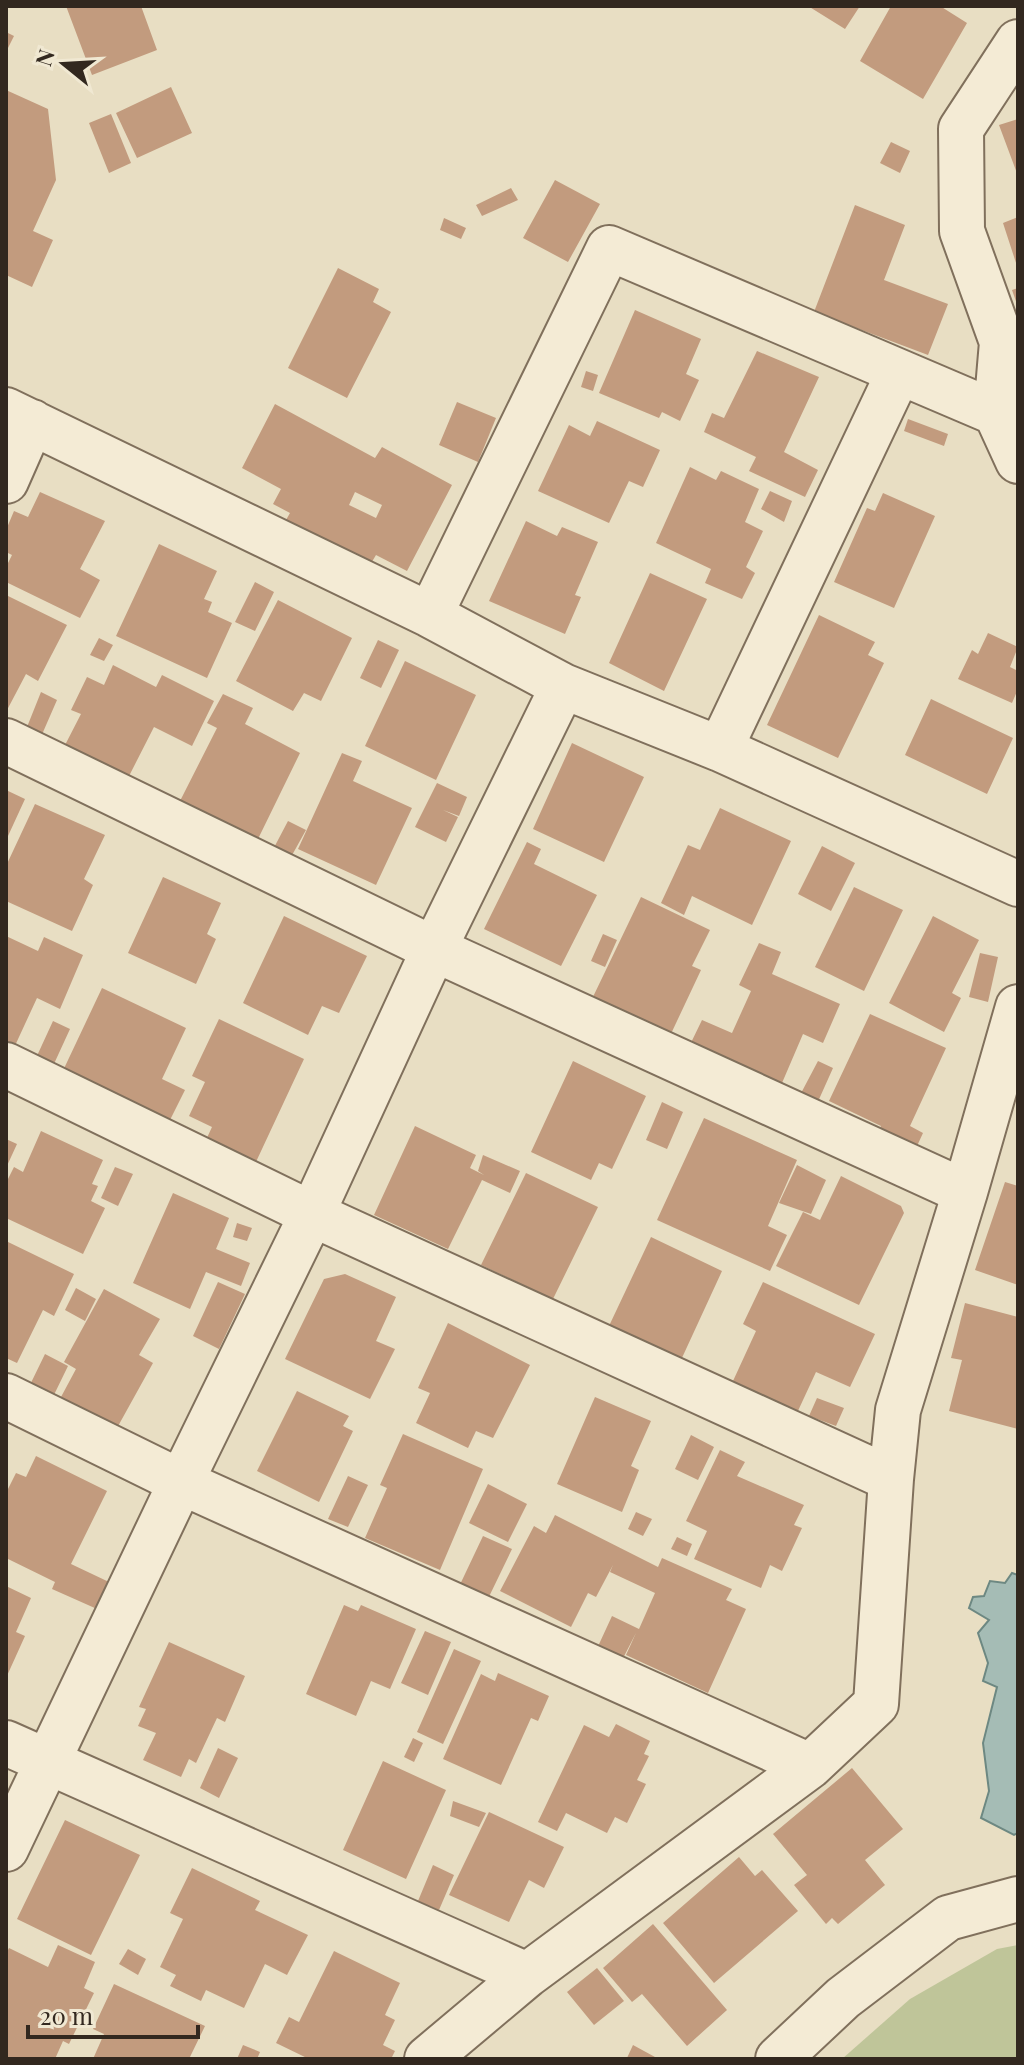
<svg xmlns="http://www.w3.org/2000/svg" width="1024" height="2065" font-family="'Playfair Display',serif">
	<rect width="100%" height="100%" fill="#e8dec3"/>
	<!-- green -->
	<path fill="#bfc599" d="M1018 1945V2059H842L910 1999 997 1949Z"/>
	<!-- water -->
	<path fill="#a5bcb5" stroke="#6d8882" stroke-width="2" d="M1012 1573 1018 1575V1833L1014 1835 981 1818 989 1791 983 1743 997 1687 983 1681 988 1663 978 1633 989 1620 969 1608 973 1597 984 1596 990 1581 1005 1583Z"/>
	<!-- building -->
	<path fill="#c29b7e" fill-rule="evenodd" d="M66 6H141L157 50 92 75Z
		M808 6H860L845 29Z
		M891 6H940L967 23 923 99 860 61Z
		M6 32 14 36 6 52Z
		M171 87 192 133 137 158 116 113Z
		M6 90 48 109 56 180 33 231 53 240 32 287 6 275Z
		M111 114 131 163 109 173 89 123Z
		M1018 119V176L999 125Z
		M891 142 910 151 900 173 880 163Z
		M555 180 600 204 568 262 523 238Z
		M511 188 518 200 482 216 476 205Z
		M855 205 905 225 884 280 948 304 928 355 814 312Z
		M1018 217V266H1017L1003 223Z
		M444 218 466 228 461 239 440 230Z
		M338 268 379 289 373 302 391 312 347 398 288 368Z
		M1018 288V307L1012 290Z
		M635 310 701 339 686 374 699 380 680 421 662 412 659 418 599 393Z
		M757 351 819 377 784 452 818 470 805 497 749 471 756 457 704 432 712 413 724 418Z
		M586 371 598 375 593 391 581 387Z
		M457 402 496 418 478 462 439 445Z
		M275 404 375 458 382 447 452 485 407 571 376 555 370 565 286 520 290 513 273 504 281 489 242 468ZM355 492 382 505 376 518 349 505Z
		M908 419 948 434 944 446 904 431Z
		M597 421 660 450 643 487 629 481 609 523 538 491 569 425 590 436Z
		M690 467 716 480 721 471 759 489 745 522 763 531 746 567 755 573 742 599 705 583 711 569 656 543Z
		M770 491 792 501 784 522 761 509Z
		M40 492 105 521 80 569 100 580 80 618 6 582V567L12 555 6 552V530L14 511 28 517Z
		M883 493 935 516 894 608 834 582 867 508 875 511Z
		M526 521 557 536 562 527 598 542 575 595 581 597 565 634 489 601Z
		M159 544 217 571 204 599 212 602 208 612 232 623 207 678 116 636Z
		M650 573 707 599 664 691 609 663Z
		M255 582 274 592 255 631 235 622Z
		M6 595 67 625 38 681 26 674 6 712Z
		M278 600 352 638 321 701 304 693 293 711 236 681Z
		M819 615 875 642 868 655 884 663 838 758 767 725Z
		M988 633 1018 647 1010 667 1018 671V689L1012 703 958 679 972 650 978 654Z
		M99 638 113 645 104 661 90 655Z
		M378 640 399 650 381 688 360 678Z
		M405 661 476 695 436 780 365 746Z
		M113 665 156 687 162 675 214 701 192 746 154 727 128 778 64 747 81 714 71 710 87 677 104 685Z
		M41 692 57 700 40 739 25 732Z
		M223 694 253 708 245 724 300 753 258 839 180 801 217 728 207 723Z
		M931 699 1013 738 987 794 905 755Z
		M572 743 644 777 604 862 533 829Z
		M342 753 362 761 353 781 412 808 376 885 298 849Z
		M437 783 467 797 459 816 443 810 458 817 446 842 415 827Z
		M6 790 25 799 8 836 6 835Z
		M35 804 105 835 84 879 93 885 72 931 6 901V866Z
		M720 808 791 841 752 925 692 896 684 915 661 903 688 845 700 850Z
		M288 821 306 830 286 866 268 859Z
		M527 842 541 849 534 864 597 895 561 966 484 929Z
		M822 846 855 863 831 911 798 894Z
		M163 877 221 903 207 934 216 939 196 984 128 953Z
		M854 887 903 910 864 991 815 967Z
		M641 897 710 930 692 966 701 970 669 1038 591 1001Z
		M284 916 367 956 339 1013 322 1006 308 1035 243 1003Z
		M933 916 979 940 952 993 961 998 944 1032 889 1003Z
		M603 934 617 940 605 967 591 961Z
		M6 936 38 951 44 937 83 955 60 1009 37 998 13 1050 6 1046Z
		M759 943 781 952 772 974 840 1004 823 1043 803 1034 782 1083 721 1055 716 1067 686 1053 702 1020 732 1033 751 991 739 985Z
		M980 953 998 957 988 1002 969 997Z
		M102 988 186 1028 162 1079 185 1090 166 1128 60 1077Z
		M870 1014 946 1048 910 1126 923 1133 911 1159 874 1142 881 1126 829 1101Z
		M219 1019 304 1059 255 1164 206 1140 212 1127 189 1116 205 1082 192 1076Z
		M53 1021 70 1029 53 1066 36 1058Z
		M573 1061 646 1096 612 1169 599 1163 591 1180 531 1152Z
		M818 1061 833 1068 816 1106 799 1097Z
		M662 1102 683 1112 667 1149 646 1140Z
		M704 1118 797 1160 768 1226 787 1235 770 1271 657 1220Z
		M415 1126 476 1155 470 1168 484 1175 478 1171 483 1155 520 1171 510 1193 482 1180 448 1249 374 1215Z
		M41 1131 103 1160 92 1184 98 1186 91 1201 105 1208 83 1254 6 1218V1183L14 1167 23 1172Z
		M6 1139 17 1144 6 1168Z
		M797 1165 826 1180 811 1214 779 1203Z
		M115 1167 133 1174 118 1206 101 1198Z
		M526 1173 598 1207 553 1299 481 1265Z
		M841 1176 901 1206 904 1213 859 1305 776 1266 803 1212 820 1220Z
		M1005 1182 1018 1186V1285L975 1270Z
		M173 1193 229 1218 216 1249 250 1263 241 1286 206 1272 190 1309 133 1283Z
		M237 1223 252 1228 247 1241 233 1237Z
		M651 1237 722 1271 681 1360 609 1326Z
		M6 1241 74 1274 54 1316 43 1310 17 1363 6 1358Z
		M345 1274 396 1297 376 1341 395 1349 370 1399 285 1359 324 1279Z
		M218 1282 245 1294 219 1349 193 1336Z
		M763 1282 875 1334 850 1387 816 1372 797 1413 733 1381 756 1331 743 1324Z
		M76 1288 96 1299 85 1321 65 1310Z
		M104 1289 160 1319 139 1355 153 1363 117 1428 61 1397 76 1369 64 1362Z
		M965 1303 1018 1317V1429L949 1411 962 1360 951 1358Z
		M448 1323 530 1365 493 1438 476 1431 468 1448 416 1423 430 1393 418 1388Z
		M45 1354 68 1366 50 1403 27 1391Z
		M297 1391 349 1416 343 1426 353 1431 319 1502 257 1471Z
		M595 1397 651 1421 631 1466 639 1470 622 1512 557 1484Z
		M817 1398 844 1408 836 1426 809 1416Z
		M403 1434 483 1469 440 1570 365 1538 387 1488 380 1485Z
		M691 1435 714 1447 698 1480 675 1469Z
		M720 1450 745 1462 737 1476 804 1505 794 1525 802 1528 782 1571 770 1565 761 1588 694 1559 707 1531 686 1521Z
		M36 1456 107 1491 71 1564 109 1582 97 1609 52 1589 55 1582 6 1558V1493L16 1473 26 1477Z
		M348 1476 368 1485 348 1527 328 1519Z
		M488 1484 527 1504 508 1542 469 1523Z
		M636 1512 652 1519 643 1536 628 1529Z
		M555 1515 658 1567 662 1558 732 1589 726 1600 746 1609 708 1693 626 1655 636 1633 619 1666 594 1655 612 1616 639 1629 655 1593 610 1572 613 1565 596 1597 588 1593 571 1627 500 1591 534 1526 546 1533Z
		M483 1536 512 1549 484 1607 456 1593Z
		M677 1537 692 1544 687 1556 671 1549Z
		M6 1586 31 1598 16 1632 25 1636 6 1678Z
		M344 1605 358 1611 361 1605 416 1629 390 1689 371 1681 356 1716 306 1694Z
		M425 1631 451 1642 428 1695 401 1683Z
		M169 1642 245 1676 225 1722 217 1718 196 1763 189 1759 181 1777 143 1760 156 1733 138 1726 146 1709 139 1707Z
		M454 1649 481 1661 443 1744 417 1732Z
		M498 1673 549 1696 538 1721 531 1718 501 1785 443 1759 481 1674 495 1681Z
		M616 1724 650 1741 644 1754 649 1756 637 1780 646 1784 627 1823 615 1817 607 1833 566 1813 557 1831 538 1822 584 1725 609 1737Z
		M413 1738 423 1743 414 1762 404 1757Z
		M218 1748 238 1758 219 1798 200 1788Z
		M383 1761 446 1790 406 1879 343 1850Z
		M852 1768 903 1829 865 1860 885 1885 838 1924 832 1918 826 1924 794 1885 807 1875 773 1834Z
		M453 1801 486 1813 479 1827 450 1816Z
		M489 1812 564 1847 544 1888 529 1880 509 1922 449 1895Z
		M65 1820 140 1855 91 1955 17 1919Z
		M739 1857 755 1876 762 1870 798 1911 714 1983 663 1923Z
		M433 1865 454 1875 439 1910 418 1901Z
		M192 1868 260 1901 255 1910 308 1935 287 1975 265 1964 244 2008 206 1990 201 2001 170 1986 176 1975 160 1967 183 1919 170 1913Z
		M653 1924 727 2010 687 2046 642 1994 632 2002 603 1968Z
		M58 1945 95 1962 84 1988 94 1993 69 2044 63 2041 55 2059H6V1954L9 1948 48 1967Z
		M128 1949 146 1959 138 1975 119 1964Z
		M334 1951 400 1983 385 2015 395 2020 383 2045 395 2051 391 2059H309L276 2043 289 2017 299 2022Z
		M597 1968 624 2001 594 2025 567 1992Z
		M114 1984 205 2026 189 2059H93L104 2034 93 2029Z
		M243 2045 260 2052 257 2059H237Z
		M633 2045 655 2057 654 2059 627 2058Z"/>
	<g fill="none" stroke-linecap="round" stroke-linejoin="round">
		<!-- minor casing -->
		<g stroke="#80705c" stroke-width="48">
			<path id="minor" d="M6 410 430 615
				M996 413 1002 342 962 231 961 129 1018 42
				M6 481 32 422
				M563 686 720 749 1018 884
				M6 741 434 949 965 1192
				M720 749 899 372
				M6 1065 312 1214 891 1479
				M6 1396 181 1482 810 1766
				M6 1743 527 1975
				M6 1849 181 1482 312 1214 434 949 563 686 430 615 609 248 996 413 1018 461
				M427 2059 527 1975 810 1766 876 1704 891 1479 898 1410 965 1192 1018 1007
				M778 2059 843 1998 948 1918 1018 1899"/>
		</g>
		<!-- minor -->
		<use href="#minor" stroke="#f4ebd5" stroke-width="44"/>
	</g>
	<!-- border -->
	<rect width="1024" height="2065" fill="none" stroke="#32281f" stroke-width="16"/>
	<!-- north arrow -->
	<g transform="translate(64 64) rotate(288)" stroke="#f0e8d2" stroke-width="6" paint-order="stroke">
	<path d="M0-6L14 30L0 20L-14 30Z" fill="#32281f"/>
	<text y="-12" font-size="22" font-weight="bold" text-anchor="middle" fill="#32281f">N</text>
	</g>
	<!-- scale -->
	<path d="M28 2025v12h170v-12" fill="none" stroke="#32281f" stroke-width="4"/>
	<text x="40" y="2025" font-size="24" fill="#32281f" stroke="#f0e8d2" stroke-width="6" paint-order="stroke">20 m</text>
</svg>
